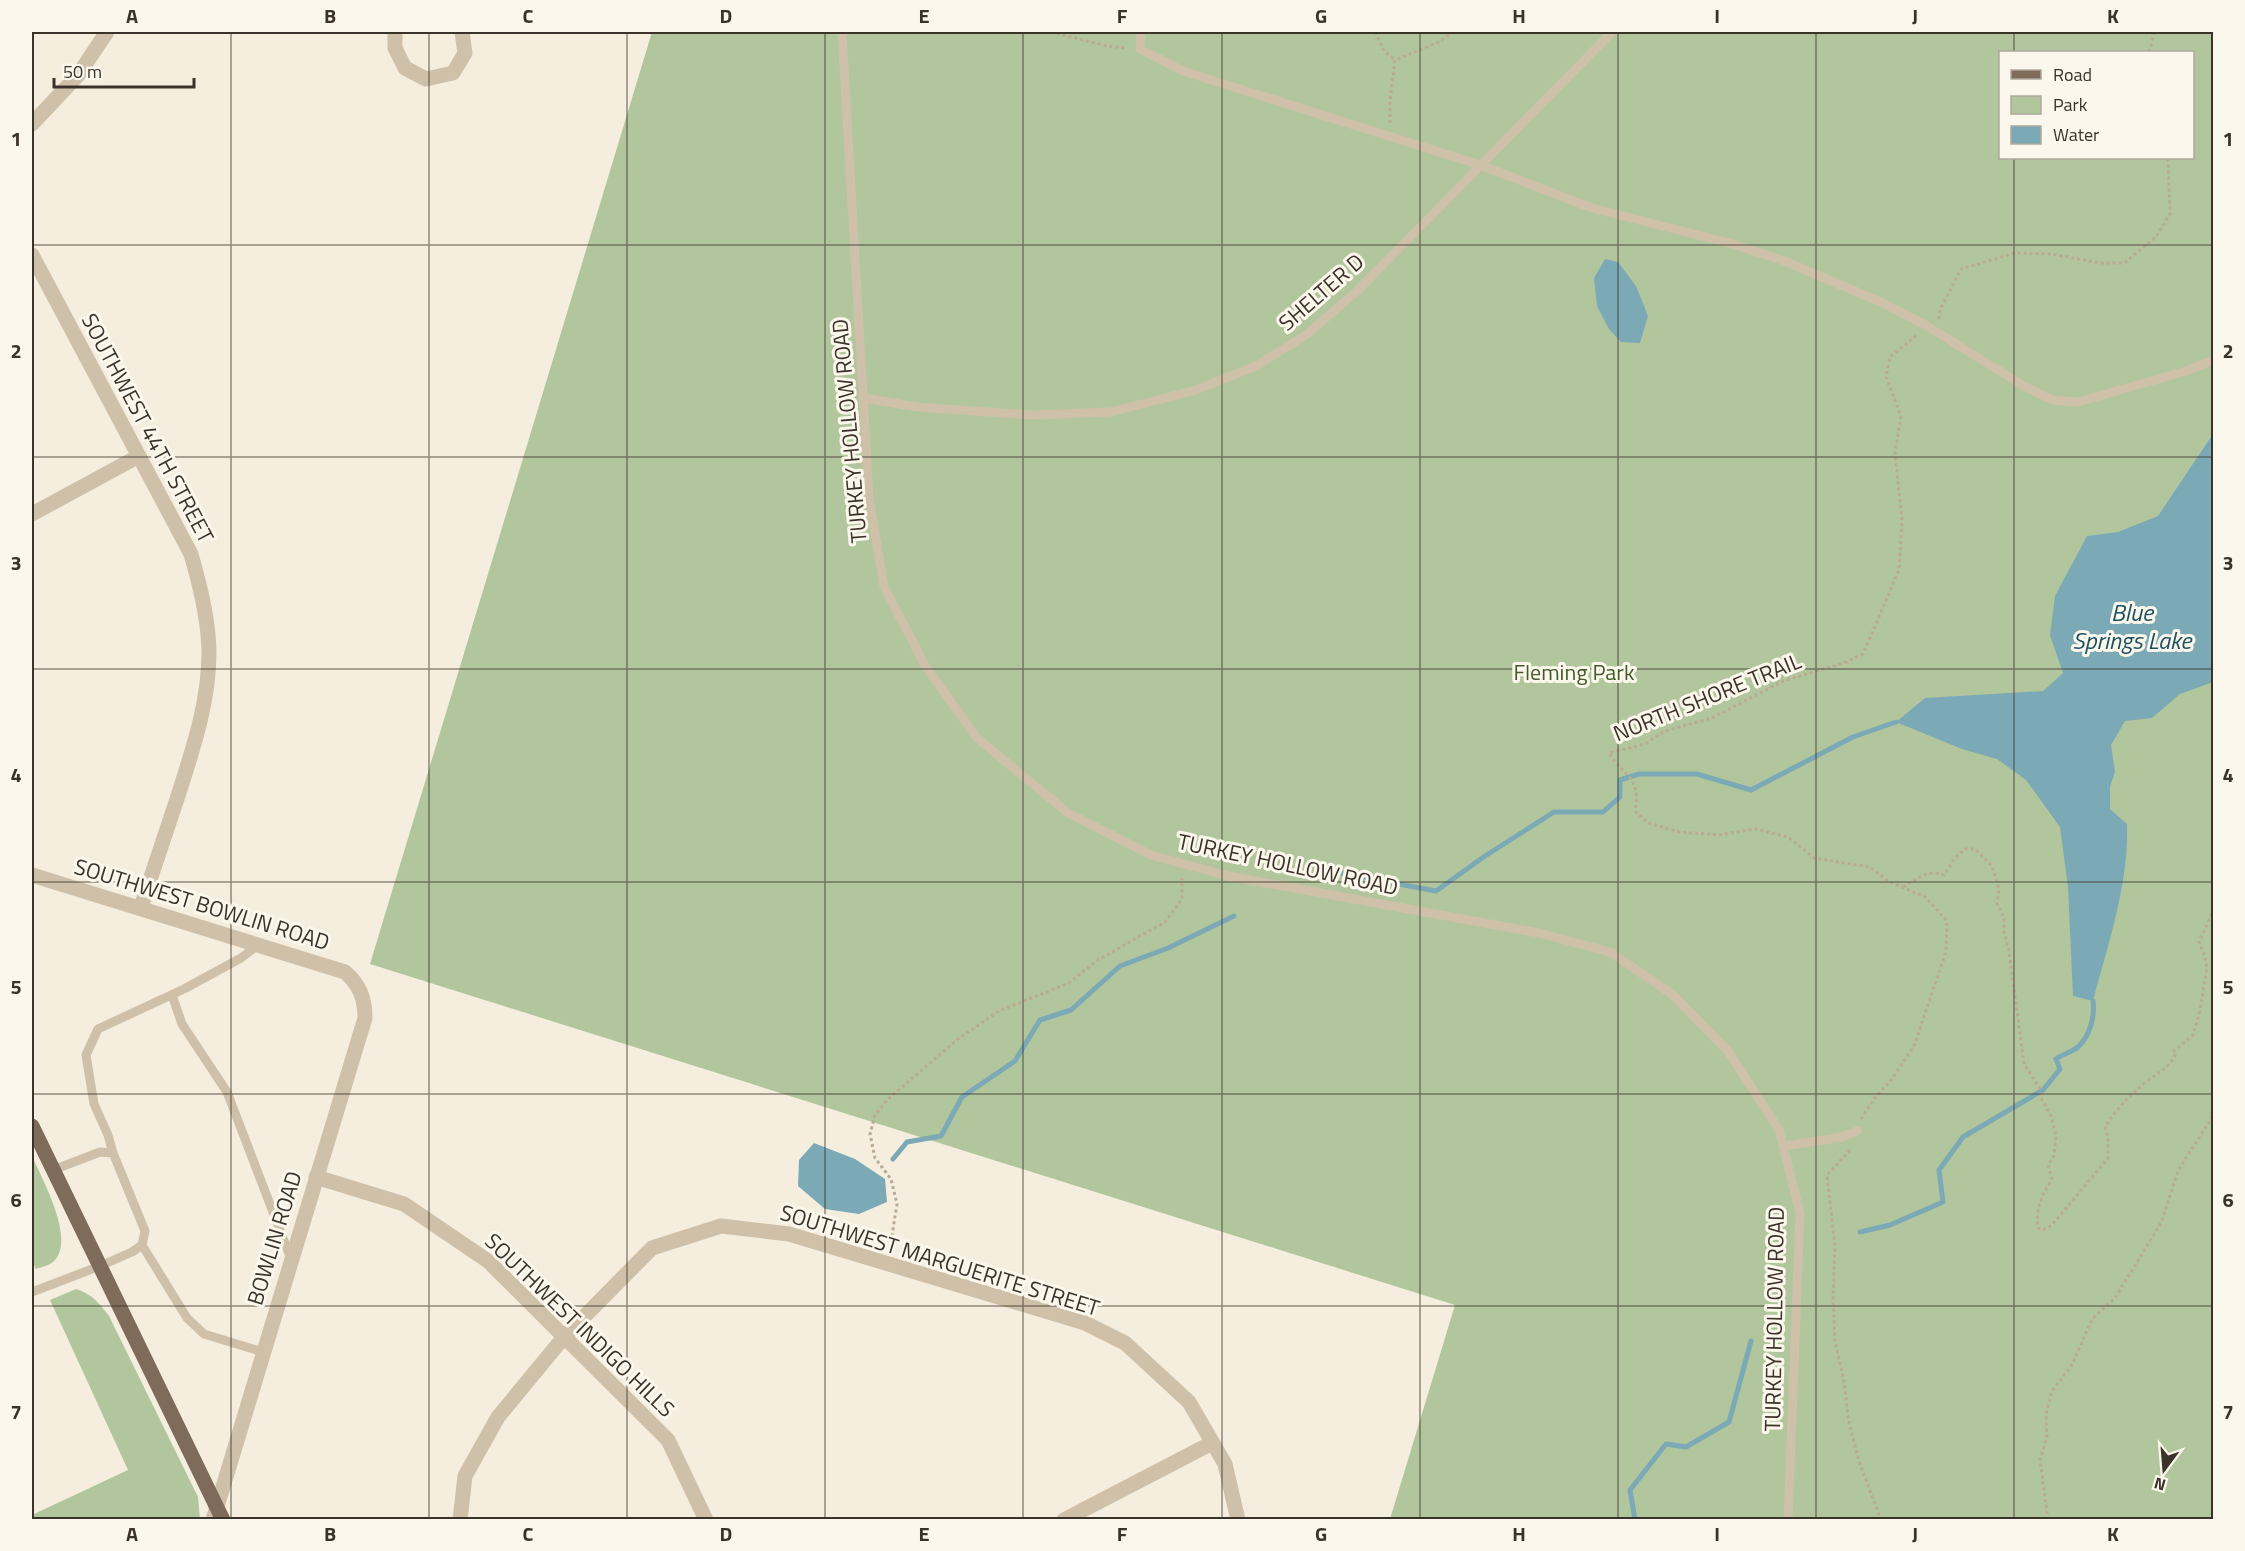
<svg xmlns="http://www.w3.org/2000/svg" width="2245" height="1551" font-family="'Titillium Web',sans-serif">
	<rect width="100%" height="100%" fill="#f5eede"/>
	<!-- green -->
	<path fill="#b1c69d" fill-rule="evenodd" d="M652 32H2213V1519H1390L1455 1305 370 964ZM2000 52H2192V158H2000Z
		M32 1156C42 1179 77 1241 53 1262 48 1266 41 1267 36 1269L32 1261Z
		M76 1289C92 1294 99 1303 109 1316L198 1497 200 1519H32V1515L128 1470 50 1300Z"/>
	<!-- water -->
	<path fill="#7ba9b5" d="M1605 259 1618 262 1636 286 1648 316 1640 343 1621 342 1609 329 1597 306 1594 278Z
		M2213 434V682L2180 694 2152 718 2125 721 2111 745 2115 772 2110 787V809L2127 824C2129 884 2108 944 2093 1001L2073 996 2068 887 2060 827 2026 780 1997 759 1962 749 1896 722 1925 698 2043 691 2063 673 2050 635 2055 596 2087 536 2118 532 2158 516Z
		M814 1143 855 1159 885 1179 887 1202 859 1214 825 1209 798 1186 799 1160Z"/>
	<g fill="none" stroke-linecap="round" stroke-linejoin="round">
		<!-- stream -->
		<path stroke="#7ba9b5" stroke-width="5" d="M1324 870 1436 891 1485 856 1554 812H1603L1620 797V780L1639 774H1697L1751 790 1853 737 1896 722
			M893 1159 907 1142 941 1136 962 1097 1015 1061 1040 1020 1071 1010 1120 966 1168 948 1234 916
			M1860 1232 1890 1225 1943 1202 1939 1170 1963 1137 2043 1090 2060 1069 2056 1059C2063 1054 2072 1052 2078 1047 2090 1036 2095 1016 2093 1001
			M1635 1520 1630 1490 1666 1444 1686 1447 1729 1422 1751 1341"/>
		<!-- path -->
		<path stroke="#baaa93" stroke-width="3" stroke-dasharray="3 3" stroke-linecap="butt" d="M1051 32 1107 46 1126 48
			M1302 32H1303
			M1375 32 1384 51 1395 60
			M2149 52 2155 32
			M1390 123V100L1395 60 1439 42 1452 32
			M1939 319 1940 310 1961 269 2015 253 2052 254 2100 263H2124L2156 237 2170 214 2168 158
			M1903 887C1918 879 1926 869 1944 875L1954 859 1965 849H1975L1992 866 1999 889 1997 904 2004 917V932L2009 951 2024 1064 2039 1087 2041 1098 2051 1116 2056 1136 2054 1156 2048 1165 2052 1179C2042 1195 2035 1209 2038 1228L2043 1230 2052 1225 2108 1158V1138L2105 1127C2117 1108 2130 1095 2147 1081 2158 1073 2168 1068 2175 1056L2173 1052 2193 1035 2199 1015 2207 968 2205 957 2199 942 2214 909
			M1861 1119 1874 1099 1892 1079 1914 1046 1946 952 1947 921 1925 897 1888 881 1870 867 1814 858 1788 837 1755 829 1719 835 1680 832 1648 823 1635 811C1641 776 1625 778 1609 753L1645 744 1665 731 1712 718 1783 681 1844 663 1863 654 1899 570 1902 521 1895 453 1901 416 1886 377 1890 357 1917 335
			M1850 1150 1827 1175 1835 1246 1833 1297 1835 1342 1844 1381 1849 1423 1859 1461 1881 1520
			M890 1248 897 1204 891 1179 875 1158 870 1134 875 1115 887 1100 958 1039 999 1011 1069 983 1096 961 1165 922 1182 899V878
			M2048 1520 2040 1460 2047 1436 2046 1415 2052 1391 2072 1365 2092 1319 2115 1298 2161 1223 2178 1171 2214 1114"/>
		<!-- service -->
		<path stroke="#cec0a9" stroke-width="9" d="M842 32 869 498 884 587 926 667 977 738 1068 813 1151 855 1228 876 1539 933 1610 952 1672 994 1728 1051 1779 1130 1800 1213 1788 1520
			M1141 32 1140 49 1183 71 1480 165 1592 208 1729 243 1782 260 1883 303 1927 326 2024 386 2052 400 2078 402 2186 371 2214 360
			M864 398 917 407 1032 415 1111 412 1196 390 1256 366 1306 335 1357 291 1612 32
			M172 995 182 1024 227 1092 291 1259
			M1785 1146 1842 1137 1857 1131
			M113 1153 108 1135 94 1104 86 1055 98 1029 184 989 241 958 259 944
			M142 1245 187 1318 204 1334 263 1352
			M32 1292 100 1266 132 1252 142 1245 145 1231 113 1153 100 1152 53 1170"/>
		<!-- minor -->
		<path stroke="#cec0a9" stroke-width="15" d="M395 32V48L405 68 426 79 453 73 465 53 462 32
			M32 124 78 75 107 32
			M32 255 191 554C200 585 209 620 209 653 209 703 192 752 177 799 165 835 153 871 141 907
			M32 514 139 456
			M32 875 345 972C360 985 365 999 365 1018L213 1520
			M316 1177 404 1204 488 1261 668 1440 706 1520
			M460 1520 465 1476 498 1417 564 1337 652 1248 721 1226 789 1234 1085 1323 1125 1343 1189 1402 1225 1464 1238 1520
			M1064 1520 1212 1443"/>
		<!-- primary -->
		<path stroke="#7e6b59" stroke-width="15" d="M32 1126 223 1520"/>
	</g>
	<!-- grid -->
	<path fill="none" stroke="#3b3229" stroke-width="1.5" stroke-opacity="0.55" d="M231 32V1520M429 32V1520M627 32V1520M825 32V1520M1023 32V1520M1222 32V1520M1420 32V1520M1618 32V1520M1816 32V1520M2014 32V52M2014 158V1520M32 245H2214M32 457H2214M32 669H2214M32 882H2214M32 1094H2214M32 1306H2214"/>
	<g text-anchor="middle" stroke-width="6" stroke-linejoin="round" paint-order="stroke">
		<!-- street labels -->
		<g font-size="22" fill="#3b3229" stroke="#fcf7ec">
			<text transform="translate(1321 292) rotate(-41)" y="8">SHELTER D</text>
			<text transform="translate(148 428) rotate(62)" y="8">SOUTHWEST 44TH STREET</text>
			<text transform="translate(849 431) rotate(-95)" y="8">TURKEY HOLLOW ROAD</text>
			<text transform="translate(1707 697) rotate(-22)" y="8">NORTH SHORE TRAIL</text>
			<text transform="translate(1288 864) rotate(12)" y="8">TURKEY HOLLOW ROAD</text>
			<text transform="translate(202 904) rotate(17)" y="8">SOUTHWEST BOWLIN ROAD</text>
			<text transform="translate(274 1238) rotate(-73)" y="8">BOWLIN ROAD</text>
			<text transform="translate(940 1260) rotate(17)" y="8">SOUTHWEST MARGUERITE STREET</text>
			<text transform="translate(1774 1319) rotate(-89)" y="8">TURKEY HOLLOW ROAD</text>
			<text transform="translate(580 1325) rotate(44)" y="8">SOUTHWEST INDIGO HILLS</text>
		</g>
		<!-- park labels -->
		<g font-size="22" fill="#425b2b" stroke="#fcf7ec">
			<text x="1574" y="680">Fleming Park</text>
		</g>
		<!-- water labels -->
		<g font-size="24" font-style="italic" fill="#1b5160" stroke="#fcf7ec">
			<text x="2132" y="621">Blue<tspan x="2132" dy="28">Springs Lake</tspan></text>
		</g>
	</g>
	<!-- border -->
	<rect width="2245" height="1551" fill="none" stroke="#fcf7ec" stroke-width="66"/>
	<!-- legend -->
	<rect x="1999" y="51" width="195" height="108" fill="#fcf7ec" stroke="#afa89e" stroke-width="1.5"/>
	<rect x="2011" y="70" width="30" height="9" fill="#7e6b59" stroke="#afa89e" stroke-width="1.5"/>
	<text x="2053" y="81" font-size="18" fill="#3b3229">Road</text>
	<rect x="2011" y="96" width="30" height="18" fill="#b1c69d" stroke="#afa89e" stroke-width="1.5"/>
	<text x="2053" y="111" font-size="18" fill="#3b3229">Park</text>
	<rect x="2011" y="126" width="30" height="18" fill="#7ba9b5" stroke="#afa89e" stroke-width="1.5"/>
	<text x="2053" y="141" font-size="18" fill="#3b3229">Water</text>
	<!-- north arrow -->
	<g transform="translate(2164 1470) rotate(196)" stroke="#fcf7ec" stroke-width="4.5" paint-order="stroke">
	<path d="M0-4.5L10 22L0 15L-10 22Z" fill="#3b3229"/>
	<text y="-9" font-size="16" font-weight="bold" text-anchor="middle" fill="#3b3229">N</text>
	</g>
	<!-- scale -->
	<path d="M54 78v9h140v-9" fill="none" stroke="#3b3229" stroke-width="3"/>
	<text x="63" y="78" font-size="18" fill="#3b3229" stroke="#fcf7ec" stroke-width="4.5" paint-order="stroke">50 m</text>
	<rect x="33" y="33" width="2179" height="1485" fill="none" stroke="#3b3229" stroke-width="2"/>
	<g font-size="20" text-anchor="middle" font-weight="bold" fill="#3b3229">
		<text x="132" y="23">A</text>
		<text x="330" y="23">B</text>
		<text x="528" y="23">C</text>
		<text x="726" y="23">D</text>
		<text x="924" y="23">E</text>
		<text x="1122" y="23">F</text>
		<text x="1321" y="23">G</text>
		<text x="1519" y="23">H</text>
		<text x="1717" y="23">I</text>
		<text x="1915" y="23">J</text>
		<text x="2113" y="23">K</text>
		<text x="16" y="146">1</text>
		<text x="2228" y="146">1</text>
		<text x="16" y="358">2</text>
		<text x="2228" y="358">2</text>
		<text x="16" y="570">3</text>
		<text x="2228" y="570">3</text>
		<text x="16" y="782">4</text>
		<text x="2228" y="782">4</text>
		<text x="16" y="994">5</text>
		<text x="2228" y="994">5</text>
		<text x="16" y="1207">6</text>
		<text x="2228" y="1207">6</text>
		<text x="16" y="1419">7</text>
		<text x="2228" y="1419">7</text>
		<text x="132" y="1541">A</text>
		<text x="330" y="1541">B</text>
		<text x="528" y="1541">C</text>
		<text x="726" y="1541">D</text>
		<text x="924" y="1541">E</text>
		<text x="1122" y="1541">F</text>
		<text x="1321" y="1541">G</text>
		<text x="1519" y="1541">H</text>
		<text x="1717" y="1541">I</text>
		<text x="1915" y="1541">J</text>
		<text x="2113" y="1541">K</text>
	</g>
</svg>
